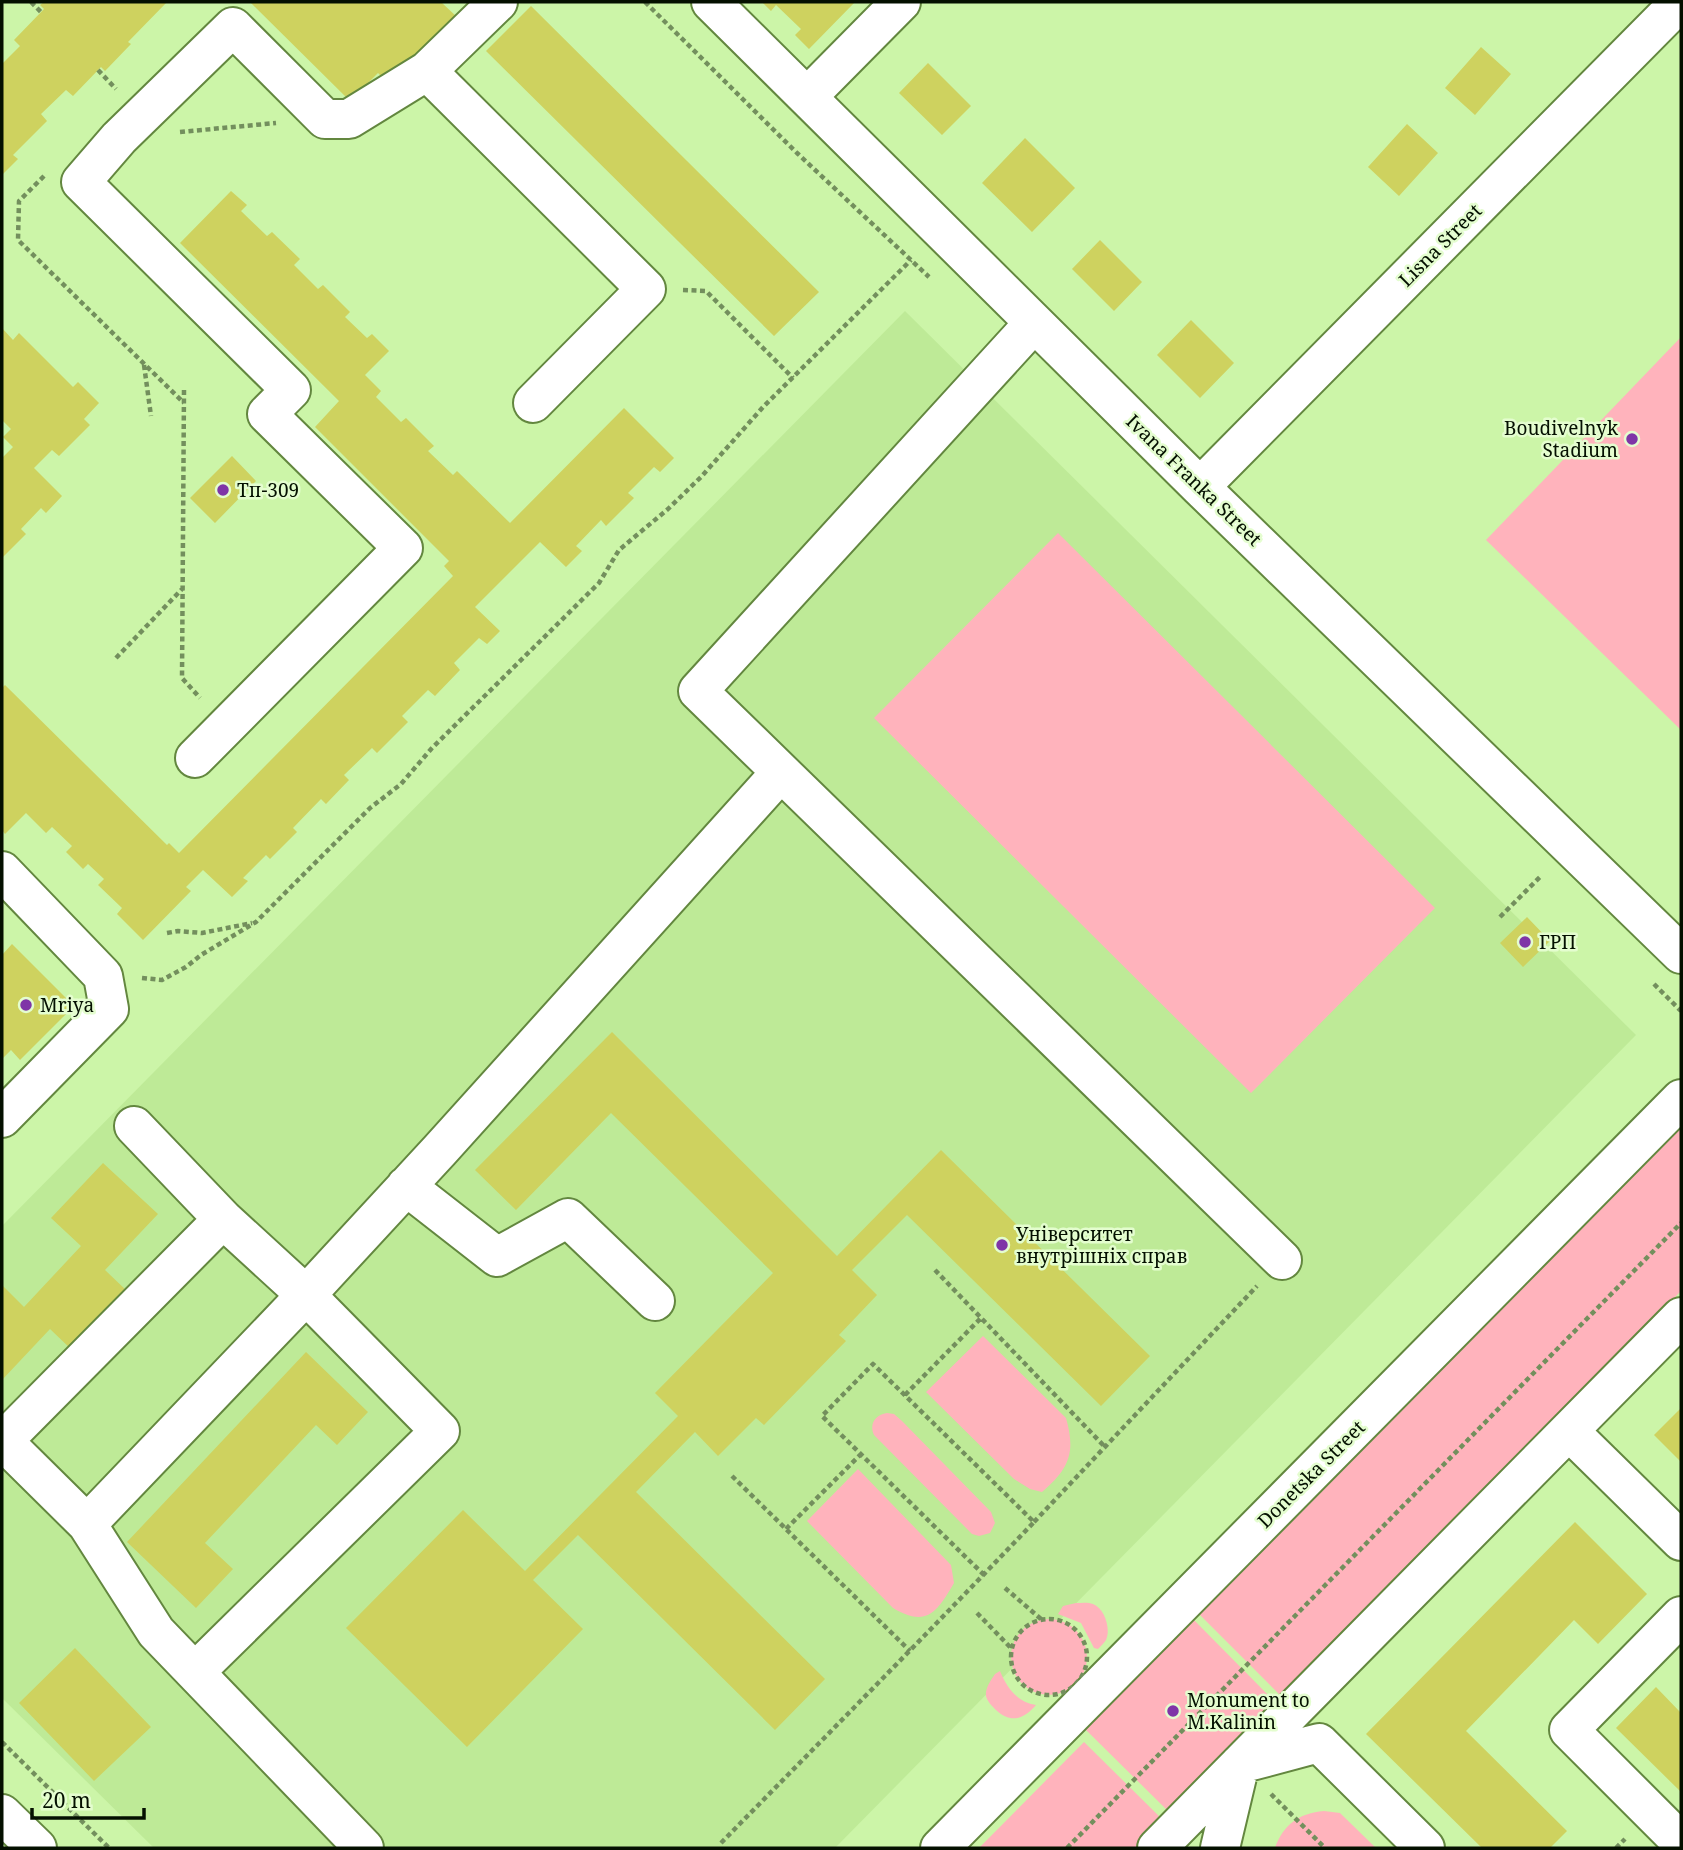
<svg xmlns="http://www.w3.org/2000/svg" width="1683" height="1850" font-family="'Noto Serif',serif">
	<rect width="100%" height="100%" fill="#ccf5a8"/>
	<!-- built -->
	<path fill="#beea97" d="M905 311 1636 1035 835 1848H154L2 1698V1226Z"/>
	<!-- green -->
	<path fill="#ffb3bc" d="M1681 337V730L1486 540Z
		M1058 533 1435 908 1251 1093 874 718Z
		M1681 1127V1291L1281 1696 1199 1614Z
		M983 1336 1066 1418C1076 1453 1069 1469 1042 1492L1030 1489 1014 1479 926 1392Z
		M887 1413 894 1414 902 1421 991 1512 995 1523 990 1533 979 1536 972 1534 874 1435C869 1424 875 1415 887 1413Z
		M858 1469 951 1565 954 1583C937 1612 927 1628 893 1608L807 1521Z
		M1076 1603C1081 1603 1088 1602 1093 1604 1105 1609 1111 1629 1106 1640 1104 1643 1101 1646 1098 1649L1094 1648 1081 1623 1058 1614 1063 1606Z
		M1011 1657a38 38 0 1 1 76 0a38 38 0 1 1-76 0Z
		M1193 1619 1275 1702 1168 1811 1085 1729Z
		M1000 1671C1007 1688 1017 1702 1036 1705 1024 1719 1011 1724 996 1710 992 1706 987 1701 986 1696 985 1688 991 1680 995 1674Z
		M1084 1742 1167 1824 1143 1848H979Z
		M1324 1811 1340 1813 1376 1848H1275C1283 1825 1299 1813 1324 1811Z"/>
	<!-- building -->
	<path fill="#ced25f" d="M44 2H167L128 42 131 44 105 71 101 67 73 96 66 90 41 114 47 121 13 155 18 159 2 175V64L20 46 14 40 44 9 40 5Z
		M250 2H441L457 17 390 85 378 73 350 101Z
		M762 2H855L809 49 795 35 801 29 776 5 771 11Z
		M531 6 819 292 774 336 486 51Z
		M1481 47 1511 74 1475 115 1445 88Z
		M928 63 971 106 942 135 899 93Z
		M1407 124 1438 153 1399 196 1368 167Z
		M1025 138 1075 188 1032 232 982 183Z
		M231 191 247 205 241 211 267 236 272 232 300 259 294 265 318 289 323 285 350 312 345 317 367 338 372 334 389 351 365 375 381 391 376 397 401 422 406 418 434 446 428 451 453 475 457 471 510 523 624 408 674 458 660 472 654 467 628 493 634 498 606 526 601 520 576 546 582 551 566 567 540 542 475 607 500 631 487 644 479 638 454 663 460 670 435 696 428 690 402 716 408 722 377 753 372 748 344 775 349 780 326 804 321 799 293 828 297 832 270 859 266 855 243 878 248 881 232 897 203 870 186 887 191 891 143 940 117 914 122 908 98 885 104 879 88 864 83 869 66 852 72 846 52 827 46 833 26 813 5 834 2 830V688L5 685 167 845 169 843 179 853 453 576 444 566 449 561 315 427 339 401 180 243Z
		M1100 240 1142 282 1114 311 1072 269Z
		M1191 320 1234 363 1200 398 1157 355Z
		M2 328 13 340 19 333 73 387 78 382 99 403 84 419 90 425 59 456 52 450 34 468 62 496 46 513 41 508 21 529 26 534 2 558V458L13 447 3 437 11 429 2 420Z
		M232 456 256 481 215 523 190 498Z
		M1527 917 1550 941 1523 967 1500 943Z
		M12 944 74 1006 20 1060 11 1050 2 1059V955Z
		M612 1032 837 1256 941 1150 1150 1356 1101 1406 907 1215 852 1270 877 1295 839 1335 846 1341 764 1425 756 1418 718 1456 695 1432 636 1492 825 1679 775 1730 578 1535 533 1580 583 1629 467 1747 346 1628 463 1510 525 1571 678 1416 655 1393 773 1273 611 1113 516 1210 475 1170Z
		M103 1163 158 1214 105 1270 128 1292 73 1351 50 1329 2 1380V1285L24 1307 81 1246 51 1218Z
		M306 1352 368 1412 337 1445 316 1425 205 1543 233 1569 196 1608 127 1542Z
		M1681 1408V1462L1654 1435Z
		M1575 1522 1647 1594 1598 1644 1574 1620 1466 1731 1567 1831 1550 1848H1482L1366 1734Z
		M75 1648 151 1727 94 1781 19 1703Z
		M1656 1687 1681 1713V1792L1616 1728Z"/>
	<g fill="none" stroke-linecap="round" stroke-linejoin="round">
		<!-- minor casing -->
		<g stroke="#63873f" stroke-width="42">
			<path id="minor" d="M711 2 1200 487 1681 954
				M427 71 646 289 533 403
				M807 97 901 2
				M1034 323 698 691 1282 1260
				M1200 487 1680 2
				M195 758 403 548 267 414 291 390 81 182 119 138 233 27 325 119H349L427 71 498 2
				M2 871 103 976 109 1009 2 1118
				M134 1126 223 1219
				M406 1186 497 1257 568 1218 655 1301
				M1569 1431 1681 1541
				M87 1524 306 1295 223 1219 3 1441 87 1524 156 1632 364 1848
				M1681 1616 1569 1730 1681 1842
				M195 1672 440 1431 306 1295 440 1150 781 772
				M2 1814 37 1848
				M940 1848 1681 1099
				M1157 1848 1681 1317
				M1220 1848 1240 1764 1319 1743 1425 1848"/>
		</g>
		<!-- path -->
		<path stroke="#738f5d" stroke-width="4.5" stroke-dasharray="5 3.5" stroke-linecap="butt" d="M31 2 41 12
			M645 2 797 153 929 277
			M98 70 116 89
			M180 132 276 123
			M44 176 19 201 18 240 184 403
			M683 290 706 291 793 378
			M144 365 151 416
			M184 390 182 678 200 698
			M116 658 183 588
			M1500 917 1542 875
			M167 933 178 931 202 933 252 923
			M142 978 162 980 186 967 201 955 256 922 370 808 401 784 432 748 599 583 619 550 668 509 701 477 764 406 911 260
			M1654 984 1681 1011
			M935 1270 1105 1447
			M905 1395 981 1318
			M732 1476 910 1651
			M1034 1522 1257 1286
			M786 1529 861 1454
			M1005 1588 1041 1619
			M977 1613 1011 1648
			M1011 1657a38 38 0 1 1 76 0a38 38 0 1 1-76 0Z
			M2 1742 109 1848
			M1271 1794 1325 1848
			M721 1843C826 1736 931 1630 1034 1522L873 1364 822 1416 984 1575
			M1067 1848 1681 1223
			M1616 1848 1625 1839"/>
		<!-- minor -->
		<use href="#minor" stroke="#fff" stroke-width="38"/>
	</g>
	<!-- markers -->
	<g fill="#7f35a7" stroke="#e4fdcf" stroke-width="2.5">
		<circle cx="1632" cy="439" r="7"/>
		<circle cx="223" cy="490" r="7"/>
		<circle cx="1525" cy="942" r="7"/>
		<circle cx="26" cy="1005" r="7"/>
		<circle cx="1002" cy="1245" r="7"/>
		<circle cx="1173" cy="1711" r="7"/>
	</g>
	<g text-anchor="middle" stroke-width="5" stroke-linejoin="round" paint-order="stroke">
		<!-- street labels -->
		<g font-size="19" fill="#041000" stroke="#e4fdcf">
			<text transform="translate(1440 245) rotate(-45)" y="7">Lisna Street</text>
			<text transform="translate(1194 480) rotate(44)" y="7">Ivana Franka Street</text>
			<text transform="translate(1311 1474) rotate(-45)" y="7">Donetska Street</text>
		</g>
		<!-- poi labels -->
		<g font-size="19" fill="#041000" stroke="#e4fdcf" text-anchor="start">
			<text x="1618" y="435" text-anchor="end">Boudivelnyk<tspan x="1618" dy="22">Stadium</tspan></text>
			<text x="237" y="497">Тп-309</text>
			<text x="1539" y="949">ГРП</text>
			<text x="40" y="1012">Mriya</text>
			<text x="1016" y="1241">Університет<tspan x="1016" dy="22">внутрішніх справ</tspan></text>
			<text x="1187" y="1707">Monument to<tspan x="1187" dy="22">M.Kalinin</tspan></text>
		</g>
	</g>
	<!-- border -->
	<rect width="1683" height="1850" fill="none" stroke="#041000" stroke-width="7"/>
	<!-- scale -->
	<path d="M32 1808v10h112v-10" fill="none" stroke="#041000" stroke-width="3.5"/>
	<text x="42" y="1808" font-size="21" fill="#041000" stroke="#e4fdcf" stroke-width="5" paint-order="stroke">20 m</text>
</svg>
